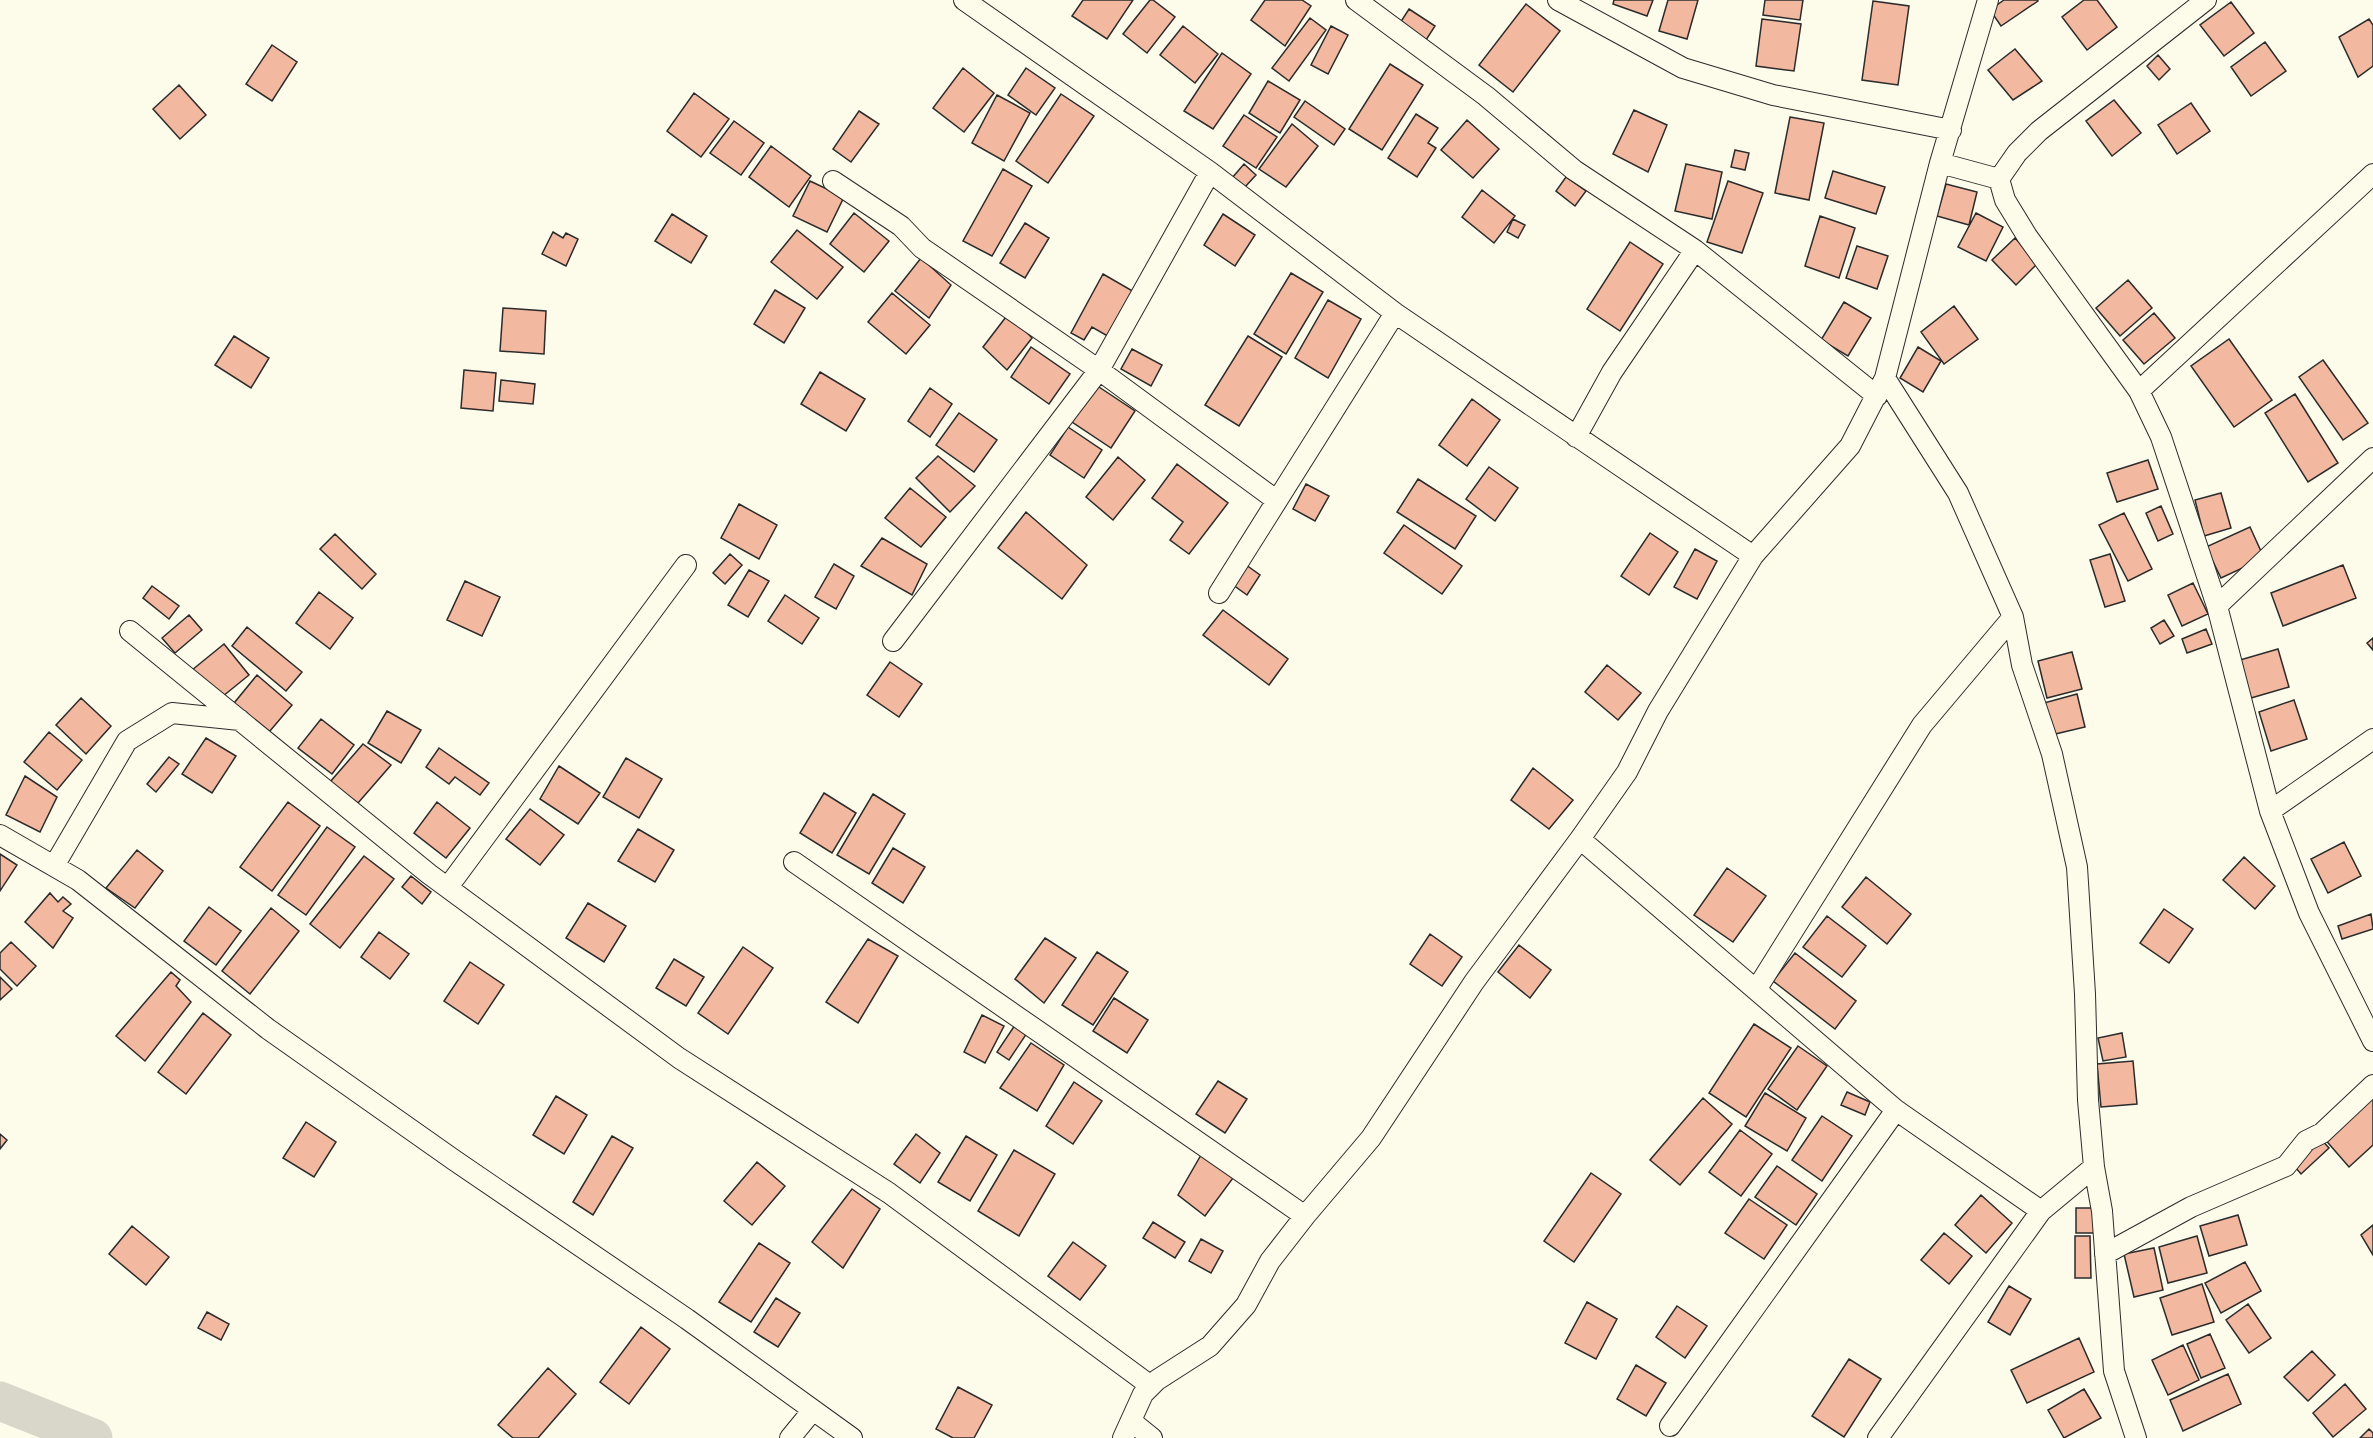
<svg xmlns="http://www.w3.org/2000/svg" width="2373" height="1438" font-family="Raleway,sans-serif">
	<rect width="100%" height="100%" fill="#fdfbea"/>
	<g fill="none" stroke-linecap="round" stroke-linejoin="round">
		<!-- river -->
		<path stroke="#d8d7c9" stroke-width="39" d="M0 1401 93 1438"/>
	</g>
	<!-- building -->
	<path fill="#f2b8a0" stroke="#2b2b2b" stroke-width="1.5" d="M1083 0H1133L1107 39 1072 16Z
		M1150 0H1153L1175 17 1147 53 1123 34Z
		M1265 0H1302L1311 6 1285 46 1251 20Z
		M1614 0H1653L1647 16 1613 4Z
		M1668 0H1698L1687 39 1659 31Z
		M1765 0H1803L1800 20 1763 15Z
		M2004 0H2037L2038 1 2001 26 1990 10Z
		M2084 0H2097L2117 27 2087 50 2062 17Z
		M1873 1 1909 6 1898 85 1862 80Z
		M2231 2 2254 33 2224 56 2200 25Z
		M1526 4 1560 31 1513 92 1479 65Z
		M1409 9 1435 26 1426 40 1400 23Z
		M1310 18 1326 30 1289 81 1272 68Z
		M1762 19 1801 24 1794 71 1756 66Z
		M2369 19 2373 25V66L2358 77 2339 37Z
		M1183 26 1218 54 1195 83 1160 55Z
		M1331 26 1348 35 1328 74 1311 65Z
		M2265 42 2286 71 2251 96 2231 67Z
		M272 45 297 62 272 101 246 84Z
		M2015 49 2042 81 2013 100 1988 70Z
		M1222 53 1251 74 1213 129 1184 111Z
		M2158 55 2170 69 2159 80 2147 66Z
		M1390 64 1423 85 1382 150 1349 129Z
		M963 68 994 93 964 132 933 108Z
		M1026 68 1055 88 1036 115 1008 95Z
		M1268 81 1300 100 1280 133 1249 113Z
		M179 85 206 115 180 139 153 109Z
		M694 93 729 119 701 157 667 131Z
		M1061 94 1094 116 1048 183 1016 161Z
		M997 95 1030 113 1004 161 972 143Z
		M2114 100 2141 133 2112 156 2086 121Z
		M1305 101 1345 129 1334 145 1294 117Z
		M2191 103 2210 131 2177 154 2158 125Z
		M1634 110 1667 125 1648 172 1613 154Z
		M859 111 879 124 851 162 833 149Z
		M1416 114 1438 128 1428 143 1436 148 1417 177 1388 158Z
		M1244 115 1277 137 1256 168 1223 146Z
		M1790 117 1824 123 1809 200 1775 193Z
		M1467 120 1499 149 1473 178 1441 150Z
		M734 121 764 143 741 175 710 153Z
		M1292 124 1318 146 1286 187 1259 169Z
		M771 146 811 176 789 207 749 177Z
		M1735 150 1749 153 1745 170 1731 167Z
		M1244 164 1256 175 1244 188 1232 178Z
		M1686 164 1722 172 1712 219 1675 211Z
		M1003 169 1032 186 992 256 963 241Z
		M1833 171 1885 187 1876 214 1825 198Z
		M1566 177 1586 191 1575 206 1556 191Z
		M810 181 844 197 827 232 793 216Z
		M1728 181 1763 193 1742 253 1707 242Z
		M1946 184 1977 192 1969 225 1937 216Z
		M1482 190 1515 216 1494 243 1462 217Z
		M854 213 889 241 864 272 830 244Z
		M1976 213 2003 227 1986 261 1958 247Z
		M672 214 707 236 691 263 655 241Z
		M1223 214 1255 235 1235 266 1204 245Z
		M1820 216 1855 228 1839 278 1805 266Z
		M1513 219 1525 225 1518 238 1507 232Z
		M1025 223 1049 238 1025 278 1000 263Z
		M797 230 843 267 817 299 771 262Z
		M553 232 563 238 566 233 578 239 566 266 542 254Z
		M2015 238 2038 263 2016 285 1992 260Z
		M1630 242 1663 264 1620 331 1587 309Z
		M1857 246 1888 256 1877 289 1846 278Z
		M921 258 951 285 929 318 895 291Z
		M1291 273 1323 292 1286 354 1254 334Z
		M1103 274 1136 293 1111 338 1092 327 1084 340 1071 333Z
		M2128 280 2152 308 2120 336 2096 308Z
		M775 290 805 308 784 343 754 324Z
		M892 293 930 325 906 354 868 322Z
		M1328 300 1361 319 1328 378 1295 358Z
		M1844 302 1871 318 1848 356 1821 340Z
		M1954 306 1978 339 1944 364 1921 332Z
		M503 308 546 311 544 354 500 351Z
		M1009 313 1032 338 1007 370 983 347Z
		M2154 313 2175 338 2144 364 2123 340Z
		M234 336 269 358 251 388 215 365Z
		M1248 336 1282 357 1239 426 1205 405Z
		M2229 339 2272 400 2234 427 2191 366Z
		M1031 347 1070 374 1049 404 1011 377Z
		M1918 347 1941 361 1923 392 1900 378Z
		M1132 349 1162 365 1151 386 1121 369Z
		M2323 360 2368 423 2343 440 2299 377Z
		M464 370 496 373 493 411 461 408Z
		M820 372 865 399 846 431 801 404Z
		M501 380 535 384 533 404 499 401Z
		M1096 385 1135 411 1111 448 1072 422Z
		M930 388 952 404 930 437 908 421Z
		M2295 394 2338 463 2308 482 2265 413Z
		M1472 399 1500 420 1467 466 1439 445Z
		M959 413 997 440 974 472 936 445Z
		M1068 427 1102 450 1084 478 1050 455Z
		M938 456 975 486 950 512 916 478Z
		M1118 457 1145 480 1113 520 1086 497Z
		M2148 460 2158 489 2117 502 2107 473Z
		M1177 464 1228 503 1189 554 1170 540 1183 522 1152 498Z
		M1489 467 1518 488 1495 521 1466 499Z
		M1418 479 1476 516 1455 549 1397 512Z
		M1306 484 1329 496 1315 521 1293 509Z
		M910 488 946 517 921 547 885 518Z
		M2221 493 2231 528 2204 536 2195 500Z
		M739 504 777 525 759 559 721 538Z
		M2161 506 2173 534 2158 541 2146 513Z
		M1026 512 1087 565 1062 599 998 548Z
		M2124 513 2152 569 2128 581 2099 525Z
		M1404 525 1462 566 1442 594 1384 553Z
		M2250 527 2264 558 2221 578 2206 547Z
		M1650 533 1678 552 1649 595 1621 576Z
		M335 534 376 574 362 589 320 549Z
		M882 538 927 564 912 595 861 566Z
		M1695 549 1717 561 1697 599 1674 587Z
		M730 554 742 565 725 584 713 573Z
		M2110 554 2125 601 2105 607 2090 560Z
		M1242 562 1260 575 1247 595 1229 582Z
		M834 564 854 576 836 609 815 597Z
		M2343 565 2356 598 2283 626 2271 593Z
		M749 570 769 581 748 617 728 605Z
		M465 581 500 597 482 636 447 620Z
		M2193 583 2208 614 2182 626 2168 595Z
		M152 586 179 606 169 619 143 598Z
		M319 592 353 618 330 649 296 623Z
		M785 595 819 618 802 644 768 621Z
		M1223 610 1288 659 1269 685 1203 635Z
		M189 615 202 630 175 653 162 638Z
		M2164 620 2174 636 2160 644 2151 628Z
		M247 627 302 672 286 691 232 646Z
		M2206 629 2212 644 2187 653 2182 639Z
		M2373 638V650L2367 643Z
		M224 644 249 675 217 701 192 670Z
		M2278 649 2289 687 2251 698 2240 660Z
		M2072 652 2082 689 2047 698 2038 661Z
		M890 662 922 684 899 717 867 695Z
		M1607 665 1641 693 1618 720 1585 692Z
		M257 675 292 705 264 738 230 708Z
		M2077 694 2085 727 2051 735 2044 703Z
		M81 698 111 726 86 754 56 725Z
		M2294 700 2307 739 2271 751 2259 712Z
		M387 711 421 730 401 763 368 743Z
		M321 719 354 745 332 774 298 748Z
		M49 732 82 760 57 790 24 762Z
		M206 738 236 756 212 793 182 774Z
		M363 744 391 765 358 803 330 782Z
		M439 748 489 783 480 795 455 777 449 784 426 767Z
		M169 757 179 764 156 792 147 784Z
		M626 758 662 779 639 818 603 797Z
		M559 766 600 793 578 824 540 799Z
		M1533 768 1573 800 1549 829 1511 800Z
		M25 776 57 797 40 832 6 815Z
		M824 793 856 813 832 853 800 833Z
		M873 794 905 814 869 874 837 855Z
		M288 802 320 826 272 891 240 867Z
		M437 802 470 828 446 858 414 833Z
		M530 809 564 835 540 865 506 839Z
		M327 827 355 847 306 915 278 895Z
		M638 829 674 850 655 882 618 861Z
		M2344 842 2361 876 2328 893 2311 859Z
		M893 848 925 867 903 903 872 883Z
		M137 850 163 871 135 908 106 888Z
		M0 854 17 865 0 891Z
		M364 856 394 879 340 948 310 924Z
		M2244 857 2275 886 2255 909 2223 880Z
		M1727 868 1766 896 1733 942 1694 915Z
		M411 876 431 892 422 904 402 887Z
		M1866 877 1911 914 1887 944 1842 907Z
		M50 893 58 902 63 897 71 904 63 911 73 918 53 948 25 922Z
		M588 903 626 926 604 962 566 938Z
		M209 907 241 931 216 965 184 941Z
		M271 908 299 931 250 994 222 971Z
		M2164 909 2193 929 2169 963 2140 943Z
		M2371 914 2373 929 2342 939 2338 926Z
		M1827 916 1866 946 1842 977 1803 947Z
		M379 932 409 954 390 979 361 957Z
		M1430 934 1462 957 1442 986 1410 964Z
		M1045 938 1076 958 1044 1003 1015 979Z
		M868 939 898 956 858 1023 826 1002Z
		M11 942 36 966 17 986 0 969V953Z
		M1519 945 1551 970 1530 998 1498 972Z
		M743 947 773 968 728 1034 698 1013Z
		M1097 952 1128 972 1093 1025 1062 1005Z
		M1795 953 1856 1001 1835 1029 1773 981Z
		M674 959 704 977 686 1006 656 988Z
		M470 962 504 985 478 1024 444 1001Z
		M171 972 180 980 176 986 191 1002 145 1061 116 1036Z
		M0 977 12 989 0 1000Z
		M1114 998 1148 1020 1127 1053 1093 1031Z
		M203 1013 231 1035 186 1094 158 1072Z
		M982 1015 1004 1026 985 1063 964 1052Z
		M1017 1022 1029 1030 1009 1060 997 1052Z
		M1754 1024 1791 1048 1746 1117 1709 1093Z
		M2122 1033 2126 1057 2103 1061 2098 1038Z
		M1031 1043 1064 1065 1037 1111 1000 1088Z
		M1798 1046 1827 1066 1797 1110 1768 1089Z
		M2133 1061 2137 1104 2101 1107 2097 1064Z
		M1218 1081 1247 1099 1225 1133 1196 1114Z
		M1074 1082 1102 1101 1073 1144 1046 1126Z
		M1847 1092 1870 1102 1865 1115 1841 1105Z
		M1765 1093 1806 1118 1787 1151 1745 1126Z
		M2373 1093V1145L2349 1167 2323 1137Z
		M556 1096 587 1115 564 1154 533 1135Z
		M1703 1098 1732 1124 1680 1185 1650 1160Z
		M1822 1116 1852 1136 1822 1181 1792 1160Z
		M306 1122 336 1142 314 1177 283 1158Z
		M1740 1130 1772 1154 1741 1196 1709 1172Z
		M0 1134 7 1140 0 1149Z
		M916 1134 940 1153 920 1183 894 1164Z
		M612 1136 633 1148 593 1215 573 1202Z
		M966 1136 997 1155 970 1201 938 1182Z
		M2318 1136 2329 1148 2301 1174 2290 1161Z
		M1014 1150 1055 1174 1019 1236 978 1211Z
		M1201 1155 1233 1178 1205 1216 1178 1195Z
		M757 1162 785 1186 752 1225 724 1201Z
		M1777 1166 1817 1194 1796 1225 1755 1197Z
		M1591 1173 1621 1194 1574 1262 1544 1241Z
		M852 1189 880 1209 843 1268 812 1242Z
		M1981 1195 2012 1223 1986 1253 1955 1225Z
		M1749 1199 1787 1225 1764 1259 1725 1233Z
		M2076 1208H2094V1233H2076Z
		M2238 1215 2247 1245 2209 1256 2200 1226Z
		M1153 1222 1185 1242 1175 1258 1143 1238Z
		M2373 1225V1255L2361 1235Z
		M132 1226 169 1257 146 1285 109 1254Z
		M1944 1233 1972 1256 1949 1284 1921 1260Z
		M2075 1236H2090L2091 1278H2075Z
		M2197 1236 2207 1273 2168 1283 2159 1247Z
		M1201 1239 1223 1251 1211 1273 1189 1261Z
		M1073 1242 1106 1266 1080 1300 1048 1276Z
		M759 1243 790 1263 751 1322 719 1302Z
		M2154 1248 2163 1290 2134 1297 2124 1254Z
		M2245 1262 2261 1291 2221 1313 2205 1283Z
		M2202 1284 2214 1322 2172 1335 2160 1298Z
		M2009 1286 2031 1299 2010 1335 1988 1322Z
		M776 1298 800 1313 778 1347 754 1332Z
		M1587 1302 1617 1319 1596 1359 1565 1343Z
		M2248 1304 2271 1338 2249 1353 2226 1320Z
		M1677 1306 1707 1326 1685 1358 1656 1337Z
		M207 1312 229 1324 221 1340 198 1328Z
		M641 1327 670 1349 629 1404 600 1382Z
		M2210 1334 2225 1368 2201 1378 2187 1344Z
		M2079 1338 2094 1372 2027 1403 2011 1370Z
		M2183 1345 2199 1380 2168 1395 2152 1360Z
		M2312 1351 2335 1375 2308 1401 2284 1377Z
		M1849 1359 1881 1379 1844 1437 1812 1416Z
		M1636 1365 1666 1383 1646 1416 1617 1399Z
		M548 1368 576 1394 538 1438H513L498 1425Z
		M2228 1374 2241 1404 2183 1431 2170 1400Z
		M2345 1384 2366 1409 2333 1437 2313 1413Z
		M958 1387 992 1405 974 1438H953L936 1429Z
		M2084 1389 2101 1418 2064 1438 2048 1410Z
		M2369 1429 2373 1433V1438H2360Z"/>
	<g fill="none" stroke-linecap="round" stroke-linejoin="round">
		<!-- minor casing -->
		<g stroke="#2b2b2b" stroke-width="22">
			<path id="minor" d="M964 0 1210 172 1395 313 1753 556
				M1356 0 1486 96 1574 170 1695 250 1877 396
				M1558 0 1683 68 1773 95 1951 130
				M1940 163 1999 179
				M1999 179 2005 200 2027 236 2139 391 2161 437 2217 606 2270 811 2309 913 2373 1041
				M1999 179 2017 153 2039 131 2206 0
				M833 181 901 226 922 248 1099 370 1276 500
				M1885 378 1958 493 2013 617 2022 665 2052 754 2077 867 2085 994 2088 1100 2094 1167 2102 1211 2114 1371 2136 1438
				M2139 391 2373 174
				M1576 437 1612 372 1695 250
				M1219 593 1395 313
				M2217 606 2373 458
				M130 631 429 874 679 1058 889 1193 1151 1386
				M893 641 1099 370 1210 172
				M2270 811 2373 739
				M0 835 78 880 268 1029 454 1160 687 1319 852 1438
				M1580 839 1896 1110 2041 1211
				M794 862 1305 1216
				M54 866 127 741 172 713 240 720
				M448 887 686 565
				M1756 990 1922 725 2013 617
				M2105 1254 2191 1207 2286 1166 2306 1141 2322 1133 2373 1085
				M1131 1421 1152 1438
				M1670 1426 1896 1110
				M790 1438 813 1410
				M1123 1438 1143 1394 1157 1380 1210 1346 1246 1305 1270 1261 1305 1216 1371 1138 1474 982 1580 839 1627 772 1658 711 1753 556 1850 446 1885 378 1940 163 1988 0
				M1878 1438 2041 1211 2094 1167"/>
		</g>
		<!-- minor -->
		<use href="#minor" stroke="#fdfbea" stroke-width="20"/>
	</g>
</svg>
